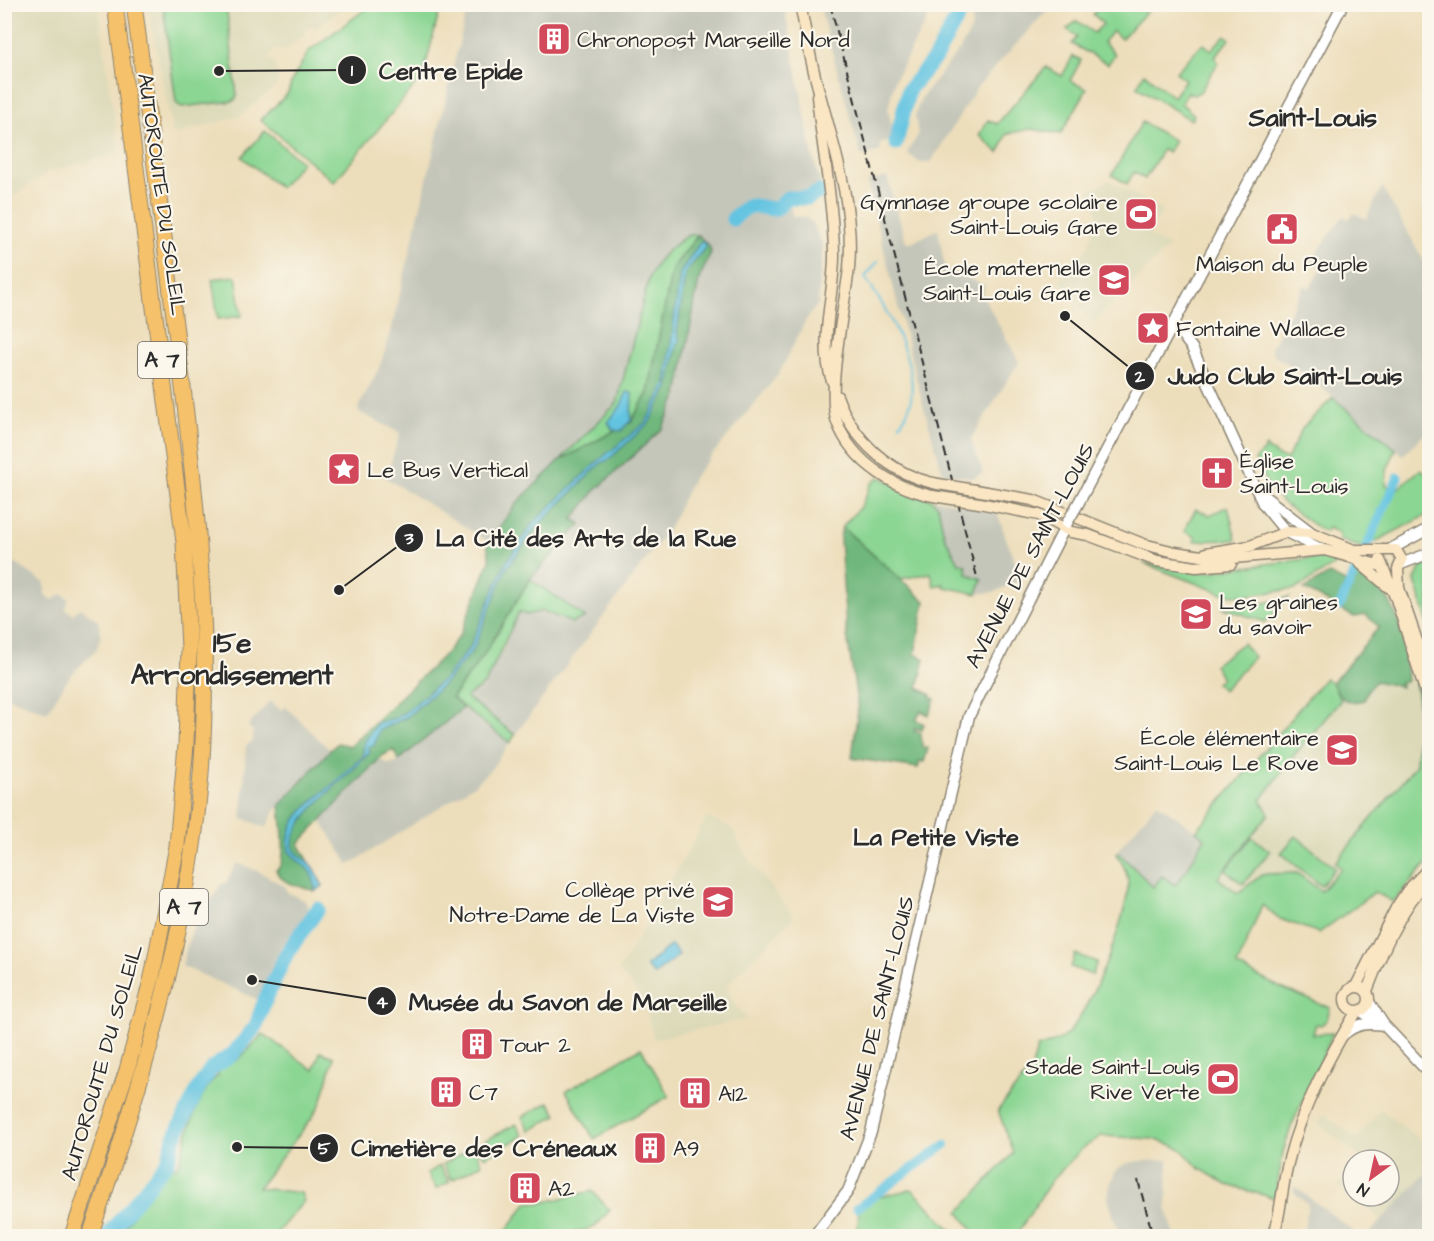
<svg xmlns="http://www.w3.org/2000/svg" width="1434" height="1241" font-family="'Architects Daughter',sans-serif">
	<rect width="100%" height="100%" fill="#fbf7ec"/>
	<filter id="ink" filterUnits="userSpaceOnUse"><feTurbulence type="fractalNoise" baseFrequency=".0167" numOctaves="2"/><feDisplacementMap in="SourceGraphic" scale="12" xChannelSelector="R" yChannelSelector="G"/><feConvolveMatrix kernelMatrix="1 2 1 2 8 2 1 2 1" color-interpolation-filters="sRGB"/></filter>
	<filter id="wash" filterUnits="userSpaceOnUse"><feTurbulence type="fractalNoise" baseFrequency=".008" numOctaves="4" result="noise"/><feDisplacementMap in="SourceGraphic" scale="24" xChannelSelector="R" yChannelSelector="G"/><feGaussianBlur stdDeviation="1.35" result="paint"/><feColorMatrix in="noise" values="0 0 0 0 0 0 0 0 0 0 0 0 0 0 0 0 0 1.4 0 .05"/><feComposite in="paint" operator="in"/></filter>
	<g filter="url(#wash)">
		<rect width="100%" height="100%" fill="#eddebb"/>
		<!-- built -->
		<path fill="#dcd9b8" d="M5 4 98 5 119 153 48 172 5 202Z
			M148 5H349L316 27 311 26 305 30 304 36 284 50 274 49 268 59 274 62 279 81 274 88 240 116 173 135Z
			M1109 180 1163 211 1149 235 1169 247 1093 323 1059 281 1087 248 1092 236 1097 213 1088 192Z
			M1394 610 1408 662 1407 681H1415L1419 708 1416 765 1335 862 1341 868 1321 892 1297 873 1263 874 1238 894 1218 878 1213 809 1216 811 1325 678 1332 683Z
			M707 818 731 827 743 852 794 917 726 986 734 1004 747 1019 654 1039 642 998 619 971Z
			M1380 1109 1430 1147 1429 1169 1383 1221 1338 1186 1353 1165V1196H1389V1160H1357L1360 1156 1318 1124 1324 1114 1357 1139Z"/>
		<!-- industrial -->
		<path fill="#c4c6b9" d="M468 5H784L813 157 822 188 787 195 793 217H804L811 221 823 245 818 304 806 320 778 375 693 478 668 530 515 735 466 697 501 654 519 612 527 615 543 611 572 623 506 572 515 558 386 478 400 433 359 412 358 408 379 368 390 336Z
			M819 5H935L895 79 888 109 895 140 880 143 881 151 861 156Z
			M974 5H1052L978 86 931 162 920 163 907 153 918 135 915 115 921 98 960 49 971 30Z
			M887 177 906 242 911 243 938 229 945 268 985 286 982 294 1019 362 971 439 983 473 972 478 943 473 922 401 867 182Z
			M1382 187 1429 270V430L1403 455 1310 378 1274 355 1271 348 1304 285 1310 288 1321 268 1312 263 1314 257 1343 216 1349 219 1354 213 1366 219Z
			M931 499 996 510 1021 579 995 592 977 594 982 579 967 574 959 563 944 535 938 506Z
			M4 556 45 583V595L53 600 62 594 69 599 65 609 73 614 80 608 98 620 101 636 96 650 70 676 47 712 5 696Z
			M270 701 281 710 285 706 330 750 274 812 266 828 242 818 246 746 253 741V731L248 726Z
			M463 708 510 743 491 769 473 786 349 865 320 819 380 759 388 764 397 762Z
			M1157 803 1205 837 1194 855 1189 870 1175 885 1153 888 1119 853H1115Z
			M237 863 258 871 286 887 287 892 304 900 311 911 281 947 259 1000 182 966 188 942 200 911 208 905 222 883 225 884Z
			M1168 1160 1167 1209 1175 1236H1120L1108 1199 1110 1185 1116 1170 1125 1164 1140 1161Z
			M1428 1171 1429 1236H1367L1369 1234Z
			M1294 1186 1360 1236H1303L1308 1204 1294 1192Z"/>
		<!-- green -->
		<path fill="#8bd693" stroke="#5b805f" stroke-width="1.5" d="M163 5H226L237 96 234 101 181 107 176 103Z
			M371 5H441L423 76 334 182 261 120 288 93 292 80 309 51Z
			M1101 5H1153L1121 39 1113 31 1103 42 1115 54 1108 64 1072 44 1077 37 1067 29 1077 21 1094 33 1103 24 1093 14Z
			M1225 35 1230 39 1215 56 1218 63 1200 92 1194 95 1188 92 1181 103 1194 115 1191 120 1137 87 1144 73 1173 97 1185 80 1176 72 1203 43 1211 50Z
			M1073 56 1081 60 1070 81 1087 89 1061 134 1031 129 1007 134 999 153 979 135 988 120 997 124 1046 67 1062 76Z
			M1142 122 1175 141 1168 152 1163 149 1145 179 1134 172 1127 184 1112 175Z
			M265 131 302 162 280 188 242 157Z
			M689 235H698L672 269 648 393 631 422 559 461 617 403 649 278C659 257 669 247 689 235Z
			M236 276 242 316 218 319 212 279Z
			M1333 398 1396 449 1387 470 1386 485 1397 489 1421 469 1429 476V514L1363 548 1339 540V534L1329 528 1324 532 1284 504 1268 486 1255 460 1266 447 1277 456 1287 459 1303 427Z
			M879 477 931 499 938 506 944 535 959 563 966 565 967 574 982 579 977 594 944 587V584L934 586 931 573 901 579 842 527 861 506 871 484Z
			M1228 506 1236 540 1194 541 1196 537 1184 531 1196 509 1210 515Z
			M1320 557 1341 561 1296 589 1240 596 1221 593 1143 563 1206 572Z
			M1429 564H1430L1429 627 1415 580 1420 568Z
			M530 579 585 617 572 623 543 611 526 615 519 612 485 684 466 697 515 735 510 743 452 698 483 656Z
			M1289 597 1265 622 1221 607 1251 606Z
			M1243 643 1254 657 1223 690 1216 683 1222 678 1214 665Z
			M1325 678 1332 683 1341 700 1295 754 1261 800 1269 814 1218 878 1238 893 1263 874 1297 873 1321 891 1341 868 1335 863 1416 765 1419 708 1415 681 1429 725V861L1393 902 1375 892 1319 933 1280 919 1262 905 1237 966 1281 988 1330 1008 1327 1020 1321 1025 1316 1024 1313 1034 1333 1033 1291 1127 1283 1152 1275 1198 1227 1185 1199 1168 1181 1149 1172 1145 1153 1139 1101 1136 1082 1149 1051 1181 1017 1234 1012 1236H973L975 1234 959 1212 1013 1153 998 1110 1032 1068 1037 1048C1047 1044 1058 1042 1066 1035 1089 1015 1129 914 1128 883 1128 872 1123 864 1116 854L1119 853 1153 887 1162 876 1175 885C1189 871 1194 854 1205 838L1196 831Z
			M1296 836 1335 868 1321 886 1281 853Z
			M1252 837 1270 851 1243 884 1225 870Z
			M1075 954 1097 962 1092 975 1071 967Z
			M263 1034 314 1070 320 1052 334 1057 321 1103 311 1119 258 1188 301 1193 304 1201 274 1236H121C133 1211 150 1188 169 1165L177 1167 179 1164C185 1142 199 1087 218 1076V1070L239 1059Z
			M641 1048 669 1096 594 1139 566 1091Z
			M549 1102 557 1115 530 1131 522 1117Z
			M516 1124 523 1136 485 1157 475 1146Z
			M474 1147 482 1164 452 1180 443 1164Z
			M440 1166 449 1182 436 1189 427 1173Z
			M912 1189 957 1236H857L859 1209 878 1197Z
			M592 1191 610 1210 595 1227 568 1235 502 1236 528 1202 541 1203Z"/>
		<!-- forest -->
		<path fill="#70b77d" stroke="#4e7154" stroke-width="1.5" d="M698 235 709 246 711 252 699 279 678 395 662 429 594 492 573 519 581 524 530 579 483 656 452 697 463 708 399 760 393 750 382 756 299 844 323 886 315 891C302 886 281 885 276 870 289 864 281 820 280 805L330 750 338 743 350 746 447 652 460 635 490 560 487 544 517 503 559 461 631 422 648 393 672 269Z
			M842 527 925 601 915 654 925 659 918 688 932 695 931 698 935 699 929 715 921 711 916 720 924 724 922 730 915 728 914 731 921 733 922 747 928 748 924 762 920 761 918 768 852 758 858 708 846 628 840 538Z
			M1358 569C1400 596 1404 636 1407 681L1400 683 1401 687 1376 681 1368 689 1364 700C1345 705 1341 699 1332 683L1379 627 1366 615 1354 617 1304 589 1329 574 1351 585Z"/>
		<!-- water -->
		<path fill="#63c4e1" stroke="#477886" stroke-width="1.5" d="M701 241 707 245 685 273 677 333 680 342 677 343 668 387 649 423 608 460 601 463 535 529 506 569 473 650 443 685 405 718 379 730 374 746H368L370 752C352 774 289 819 293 847 295 856 307 859 312 866 316 872 319 880 323 886L315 891C314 865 302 868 289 851 284 822 308 805 327 789 340 779 350 766 363 757L364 743 377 723 396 718 408 710 446 677 470 647 505 564 532 524 597 462 646 422 666 383 680 273Z
			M627 392 632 393 631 420 621 431 613 430 608 422 620 407Z
			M671 945 679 955 654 975 646 966Z"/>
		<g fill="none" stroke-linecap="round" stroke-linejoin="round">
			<!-- stream -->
			<path stroke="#63c4e1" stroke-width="2" d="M878 261 865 277C889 313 933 384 900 424"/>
			<!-- canal -->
			<path stroke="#63c4e1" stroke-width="9" d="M1339 607 1398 477
				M857 1208 945 1145"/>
			<!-- river -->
			<path stroke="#63c4e1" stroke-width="15" d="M896 143 909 89 935 58 965 4
				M733 219C755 198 751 208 776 209L787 198H808L819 192
				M107 1236 168 1161 174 1139 200 1085 212 1068 233 1054 256 1026 263 1005 287 953 318 909"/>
		</g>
	</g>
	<g filter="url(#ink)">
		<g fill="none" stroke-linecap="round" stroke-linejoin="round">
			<!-- tertiary casing -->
			<g stroke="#8c8473" stroke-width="13">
				<path id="tertiary" d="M1174 324 1192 348 1263 504 1286 532 1323 550
					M1260 493 1312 533
					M1078 504 1343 4
					M1391 549 1430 528
					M1401 564 1430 553
					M1369 1002 1384 1025 1430 1074
					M1361 1011 1381 1024
					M1343 1035C1356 1023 1367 1023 1384 1025
					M814 1236 848 1191 871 1132 969 716 1067 523"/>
			</g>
			<!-- secondary casing -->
			<g stroke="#8c8473" stroke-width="13">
				<path id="secondary" d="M800 4C805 28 809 52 815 76 831 139 855 202 849 268 845 303 826 394 837 422 852 463 898 491 939 497
					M817 96C822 148 833 199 834 252 835 294 818 341 832 381
					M837 396C853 440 890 475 938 484
					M975 490 1033 500 1143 544 1175 552 1222 559 1325 550 1381 566
					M979 503 1039 515 1071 532 1088 535 1157 561 1196 567 1231 564
					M1206 553 1250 546 1286 532 1312 533 1354 550H1396L1402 560 1398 569 1399 588 1430 679
					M1380 560 1396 599 1430 706
					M1361 564 1388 587
					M1356 986 1396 908 1407 891 1430 867
					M1345 999a12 12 0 1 1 24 0a12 12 0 1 1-24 0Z
					M1367 991C1382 952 1400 908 1430 878
					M1274 1236C1281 1211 1282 1185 1289 1159 1301 1110 1330 1054 1357 1011"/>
			</g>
			<!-- motorway casing -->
			<g stroke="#8c8473" stroke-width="17">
				<path id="motorway" d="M72 1236 127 1070 152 977 177 846 186 745 189 648 184 542 115 4
					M90 1236C140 1089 186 942 200 786 212 649 198 515 182 379 167 254 150 129 134 4"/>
			</g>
			<!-- tertiary -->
			<use href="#tertiary" stroke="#fff" stroke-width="10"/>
			<!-- secondary -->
			<use href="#secondary" stroke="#fbe6c4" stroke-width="10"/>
			<!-- motorway -->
			<use href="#motorway" stroke="#f5c16b" stroke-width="15"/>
			<!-- rail -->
			<path stroke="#2b2b2b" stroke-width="2" stroke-dasharray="9 4.5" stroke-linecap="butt" d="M830 4 977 577
				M1138 1180 1153 1236"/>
			<!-- tertiary-bridge casing -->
			<g stroke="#8c8473" stroke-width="13" stroke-linecap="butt">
				<path id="tertiary-bridge" d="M1067 523 1078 504"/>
			</g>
			<!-- secondary-bridge casing -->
			<g stroke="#8c8473" stroke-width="13" stroke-linecap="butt">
				<path id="secondary-bridge" d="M938 484 975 490
					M939 497 979 503"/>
			</g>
			<!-- tertiary-bridge -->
			<use href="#tertiary-bridge" stroke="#fff" stroke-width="10"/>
			<!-- secondary-bridge -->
			<use href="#secondary-bridge" stroke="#fbe6c4" stroke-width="10"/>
		</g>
	</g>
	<!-- icons -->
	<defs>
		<g id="building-square" transform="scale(1.725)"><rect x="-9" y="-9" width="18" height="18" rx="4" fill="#d1495b" stroke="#fbf7ec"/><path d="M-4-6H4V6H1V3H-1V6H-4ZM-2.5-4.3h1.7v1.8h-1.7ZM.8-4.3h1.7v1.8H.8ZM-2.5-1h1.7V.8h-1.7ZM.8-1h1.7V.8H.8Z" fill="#fff"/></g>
		<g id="stadium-square" transform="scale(1.725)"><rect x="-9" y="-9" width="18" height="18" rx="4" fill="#d1495b" stroke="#fbf7ec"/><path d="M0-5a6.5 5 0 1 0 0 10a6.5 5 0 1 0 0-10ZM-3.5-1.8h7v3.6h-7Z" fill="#fff"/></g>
		<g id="civic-square" transform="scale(1.725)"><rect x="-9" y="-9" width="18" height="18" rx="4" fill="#d1495b" stroke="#fbf7ec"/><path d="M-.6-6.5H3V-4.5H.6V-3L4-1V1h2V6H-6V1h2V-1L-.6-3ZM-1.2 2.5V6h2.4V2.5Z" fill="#fff"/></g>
		<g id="school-square" transform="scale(1.725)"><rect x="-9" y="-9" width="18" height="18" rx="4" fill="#d1495b" stroke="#fbf7ec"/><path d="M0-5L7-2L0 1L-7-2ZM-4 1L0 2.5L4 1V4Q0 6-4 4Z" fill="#fff"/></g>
		<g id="sight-square" transform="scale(1.725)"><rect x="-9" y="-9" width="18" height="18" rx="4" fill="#d1495b" stroke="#fbf7ec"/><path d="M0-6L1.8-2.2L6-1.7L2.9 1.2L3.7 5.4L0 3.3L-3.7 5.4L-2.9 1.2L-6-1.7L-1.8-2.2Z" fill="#fff"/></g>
		<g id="church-square" transform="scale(1.725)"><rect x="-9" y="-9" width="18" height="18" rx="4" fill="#d1495b" stroke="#fbf7ec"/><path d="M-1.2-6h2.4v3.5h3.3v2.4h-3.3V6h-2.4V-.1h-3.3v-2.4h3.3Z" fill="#fff"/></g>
	</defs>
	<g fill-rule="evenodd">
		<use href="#building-square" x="554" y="39"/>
		<use href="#stadium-square" x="1141" y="214"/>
		<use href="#civic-square" x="1282" y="229"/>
		<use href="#school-square" x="1114" y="280"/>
		<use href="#sight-square" x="1153" y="328"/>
		<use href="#sight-square" x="344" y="469"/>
		<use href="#church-square" x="1217" y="473"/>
		<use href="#school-square" x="1196" y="614"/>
		<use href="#school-square" x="1342" y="750"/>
		<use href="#school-square" x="718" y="902"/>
		<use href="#building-square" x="477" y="1044"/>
		<use href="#stadium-square" x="1223" y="1079"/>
		<use href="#building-square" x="446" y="1092"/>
		<use href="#building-square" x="695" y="1093"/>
		<use href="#building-square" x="650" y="1148"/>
		<use href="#building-square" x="525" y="1188"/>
	</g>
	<g text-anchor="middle" stroke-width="4.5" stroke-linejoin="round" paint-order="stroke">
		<!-- shield labels -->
		<g fill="#fbf7ec" stroke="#696865" stroke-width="1.5">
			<rect x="138" y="342" width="48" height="36" rx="4.5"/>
			<rect x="160" y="889" width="48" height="36" rx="4.5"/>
		</g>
		<g font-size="21" font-weight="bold" fill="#2b2b2b">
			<text x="162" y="367">A 7</text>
			<text x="184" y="914">A 7</text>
		</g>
		<!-- poi labels -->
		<g font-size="22" fill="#2b2b2b" stroke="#fbf7ec" text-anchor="start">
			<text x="577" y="47">Chronopost Marseille Nord</text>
			<text x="1118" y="209" text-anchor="end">Gymnase groupe scolaire<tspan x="1118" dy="25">Saint-Louis Gare</tspan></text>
			<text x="1282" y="271" text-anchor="middle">Maison du Peuple</text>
			<text x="1091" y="275" text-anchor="end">École maternelle<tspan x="1091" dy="25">Saint-Louis Gare</tspan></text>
			<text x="1176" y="336">Fontaine Wallace</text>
			<text x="1240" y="468">Église<tspan x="1240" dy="25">Saint-Louis</tspan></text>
			<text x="367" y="477">Le Bus Vertical</text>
			<text x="1219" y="609">Les graines<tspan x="1219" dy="25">du savoir</tspan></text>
			<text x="1319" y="745" text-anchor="end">École élémentaire<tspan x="1319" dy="25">Saint-Louis Le Rove</tspan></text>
			<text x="695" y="897" text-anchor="end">Collège privé<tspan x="695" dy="25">Notre-Dame de La Viste</tspan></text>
			<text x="500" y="1052">Tour 2</text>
			<text x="1200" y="1074" text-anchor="end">Stade Saint-Louis<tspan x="1200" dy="25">Rive Verte</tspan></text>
			<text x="469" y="1100">C7</text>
			<text x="718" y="1101">A12</text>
			<text x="673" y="1156">A9</text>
			<text x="548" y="1196">A2</text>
		</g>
		<!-- street labels -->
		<g font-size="22" fill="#2b2b2b" stroke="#fbf7ec">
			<text transform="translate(163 194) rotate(82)" y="8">AUTOROUTE DU SOLEIL</text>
			<text transform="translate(1029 555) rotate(-62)" y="8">AVENUE DE SAINT-LOUIS</text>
			<text transform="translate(876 1018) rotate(-76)" y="8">AVENUE DE SAINT-LOUIS</text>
			<text transform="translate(101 1062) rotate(-74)" y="8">AUTOROUTE DU SOLEIL</text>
		</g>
		<!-- neighbourhood labels -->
		<g font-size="24" font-weight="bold" fill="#2b2b2b" stroke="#fbf7ec">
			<text x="936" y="845">La Petite Viste</text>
		</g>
		<!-- quarter labels -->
		<g font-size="26" font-weight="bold" fill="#2b2b2b" stroke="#fbf7ec">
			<text x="1313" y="126">Saint-Louis</text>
		</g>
		<!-- district labels -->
		<g font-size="28" font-weight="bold" fill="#2b2b2b" stroke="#fbf7ec">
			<text x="232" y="652">15e<tspan x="232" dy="32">Arrondissement</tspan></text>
		</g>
	</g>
	<!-- callouts -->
	<path fill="none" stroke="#2b2b2b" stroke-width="2" d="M219 71L352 70M1065 316L1140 376M339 590L409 538M252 980L382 1001M237 1147L324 1148"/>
	<g fill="#2b2b2b" stroke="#fbf7ec" stroke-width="2">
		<circle cx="219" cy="71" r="6"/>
		<circle cx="1065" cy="316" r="6"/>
		<circle cx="339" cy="590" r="6"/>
		<circle cx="252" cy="980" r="6"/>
		<circle cx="237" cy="1147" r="6"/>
		<circle cx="352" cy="70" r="15"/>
		<circle cx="1140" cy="376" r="15"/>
		<circle cx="409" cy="538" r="15"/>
		<circle cx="382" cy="1001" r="15"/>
		<circle cx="324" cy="1148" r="15"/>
	</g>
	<g font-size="18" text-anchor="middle" font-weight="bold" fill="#fff">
		<text x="352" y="76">1</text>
		<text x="1140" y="382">2</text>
		<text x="409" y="544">3</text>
		<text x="382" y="1008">4</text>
		<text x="324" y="1154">5</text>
	</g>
	<g font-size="24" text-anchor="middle" font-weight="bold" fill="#2b2b2b" stroke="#fbf7ec" stroke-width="4.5" stroke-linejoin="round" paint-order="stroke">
		<text x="451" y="79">Centre Epide</text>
		<text x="1285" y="384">Judo Club Saint-Louis</text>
		<text x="586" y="546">La Cité des Arts de la Rue</text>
		<text x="568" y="1010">Musée du Savon de Marseille</text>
		<text x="484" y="1156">Cimetière des Créneaux</text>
	</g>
	<!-- margin -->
	<rect width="1434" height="1241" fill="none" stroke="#fbf7ec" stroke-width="24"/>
	<!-- north arrow -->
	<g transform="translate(1371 1178) rotate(213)"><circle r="28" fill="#fbf7ec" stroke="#a8a59f" stroke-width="1.5"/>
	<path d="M0-4.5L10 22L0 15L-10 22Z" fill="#d1495b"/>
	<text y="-9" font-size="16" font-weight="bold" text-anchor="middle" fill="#2b2b2b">N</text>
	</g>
</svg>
